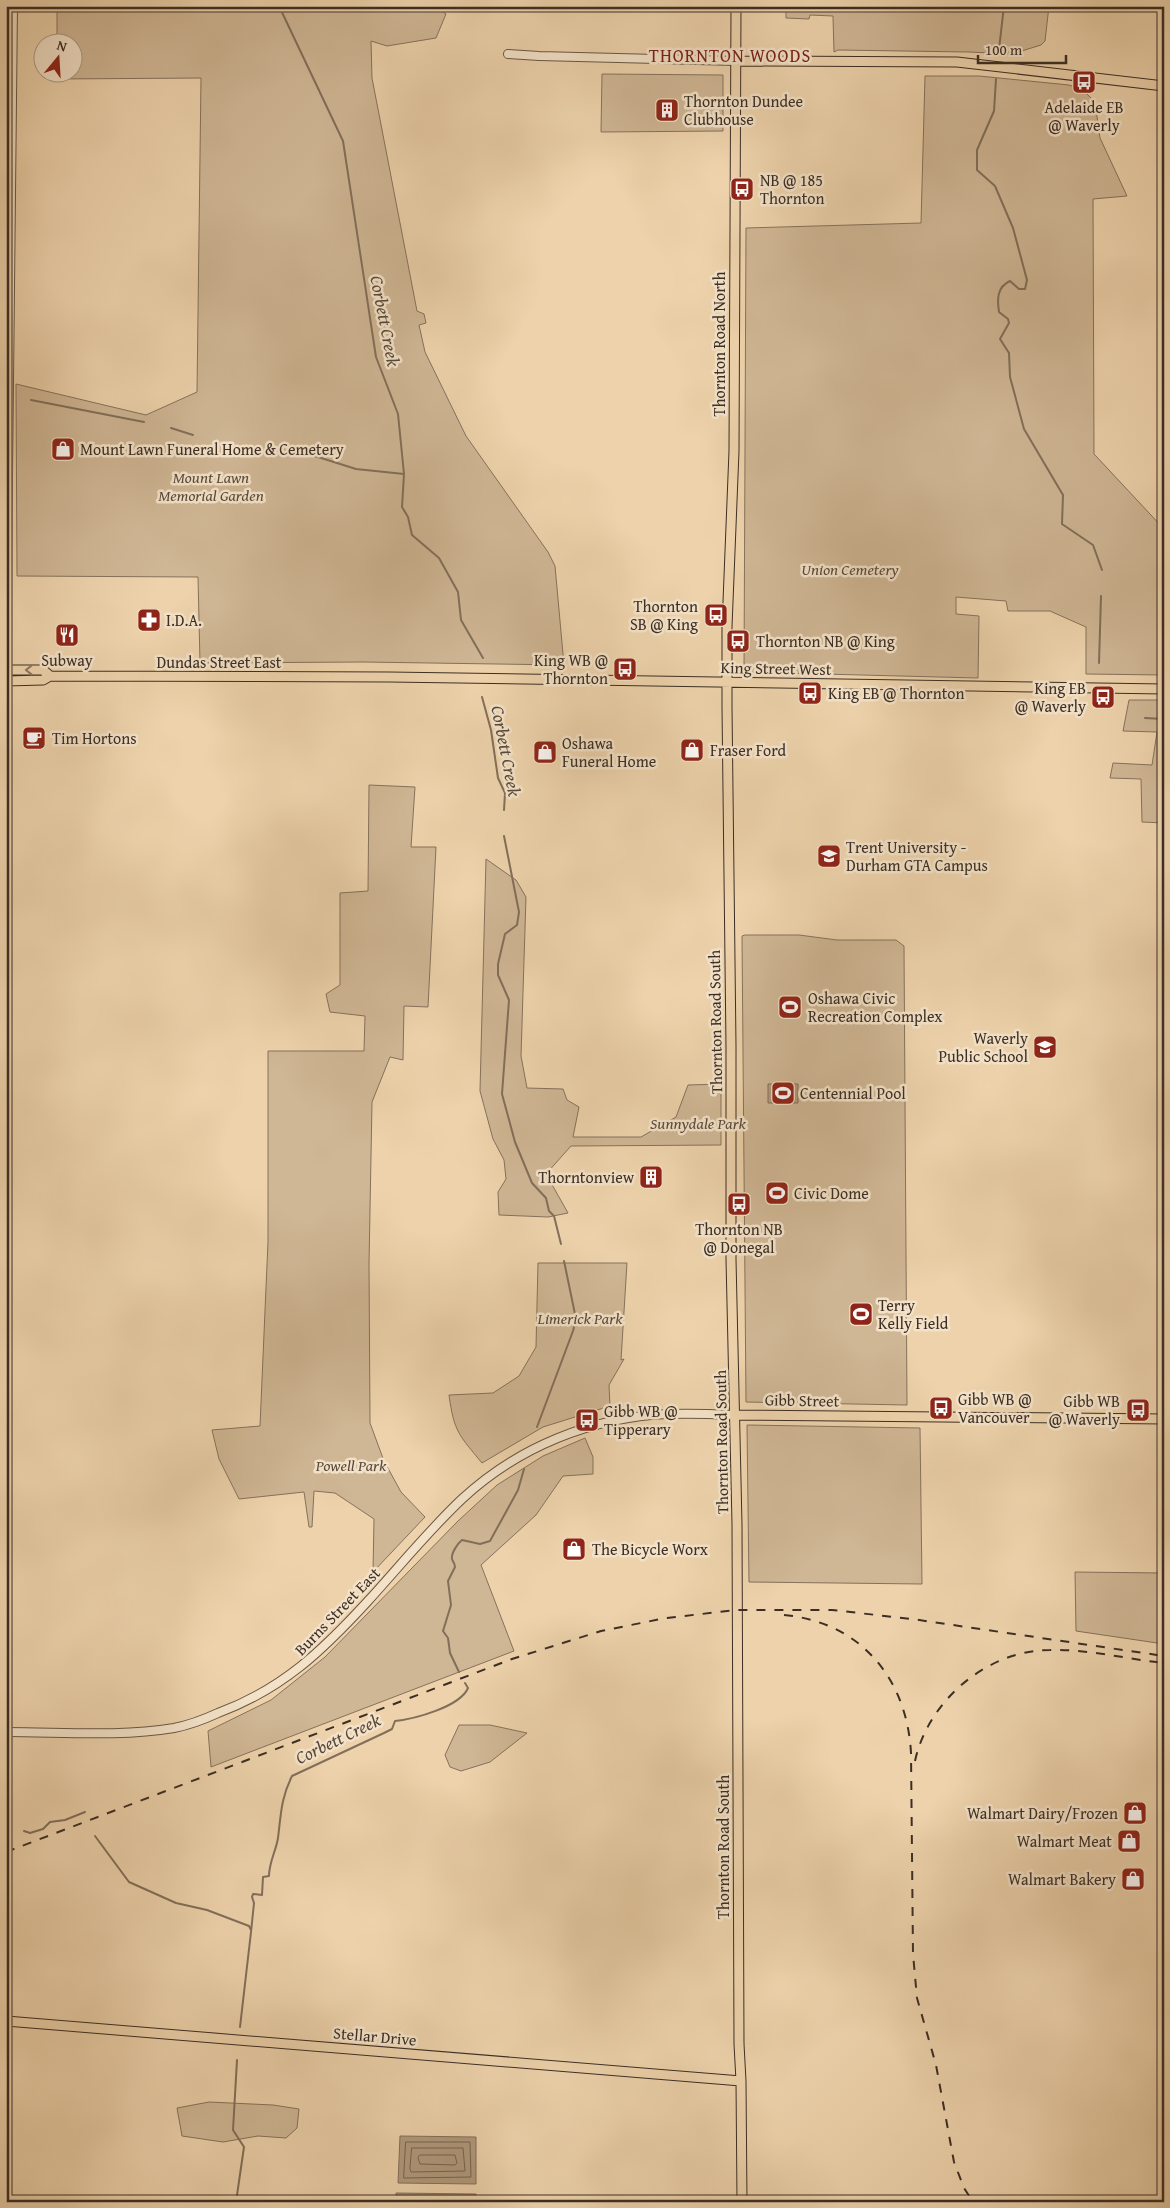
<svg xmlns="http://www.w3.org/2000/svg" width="1170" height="2208" font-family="'Gentium Book Plus',serif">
	<rect width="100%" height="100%" fill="#edd2ab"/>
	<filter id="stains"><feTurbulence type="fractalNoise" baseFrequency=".004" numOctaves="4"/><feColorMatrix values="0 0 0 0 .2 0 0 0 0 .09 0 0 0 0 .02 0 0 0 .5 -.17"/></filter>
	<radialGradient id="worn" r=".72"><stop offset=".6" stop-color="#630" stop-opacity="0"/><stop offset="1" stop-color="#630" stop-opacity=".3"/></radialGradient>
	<!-- green -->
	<path fill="#cfb694" stroke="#86725c" d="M57 6H433L446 14 436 38 387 46 371 41 372 78 417 311 424 314 426 323 419 325 425 352 466 436 548 552 555 566 564 665 363 662 200 663 198 577 17 576 16 384 146 415 197 392 201 78 57 79V73L72 72V42H57Z
		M786 6H1049L1045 41 1041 45 1012 54 969 52 838 50 834 52 833 16 810 15 809 19 786 18Z
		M602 74 723 75V131L601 132Z
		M925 76H979L1069 85 1082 89 1095 102 1100 138 1127 196 1093 199 1094 454 1164 529V675L1086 674V627L1050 611H1008L1006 601 956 597V614L979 616 978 678 744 672 746 228 921 223Z
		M1129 700H1164V823L1142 822 1141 779 1110 778 1113 763 1152 765 1157 732 1123 731Z
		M369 785 415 787 411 847H436L428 1007 404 1006 403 1060 390 1057 372 1102 369 1264 370 1423 384 1461 401 1492 425 1517 373 1572 374 1519 335 1493 314 1491 312 1527H309L304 1492 239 1499 219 1459 212 1430 260 1426 268 1242V1051H364L365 1016 330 1012 326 994 340 985V893L368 891Z
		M486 859 516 880 526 897 521 1056 527 1088 563 1089 567 1100 579 1107 573 1137H641L676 1117 688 1085 721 1084V1145L571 1146 546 1174 568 1213 548 1217 499 1215 498 1192 506 1179 504 1160 493 1139 480 1091Z
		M745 935H799L837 940H896L904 946 907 1405 746 1402 742 936Z
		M538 1263H627L621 1360 624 1359 609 1385 610 1406 543 1427 482 1463C459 1435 454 1432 449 1395L493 1393 519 1376 536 1347Z
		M747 1425 920 1428 922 1584 749 1582Z
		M585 1438 593 1457V1474L563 1476 536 1515 481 1565 514 1651 211 1767 208 1731 271 1700 325 1657 458 1521 497 1485 543 1456Z
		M1075 1572 1164 1573V1644L1076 1631Z
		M459 1725H490L527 1733 490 1762 461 1771 450 1767 445 1755Z
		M209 2102 273 2105 299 2109 297 2128 286 2138 258 2136 223 2142 182 2136 177 2108Z"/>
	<!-- water -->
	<path fill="#b19a7d" stroke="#826f5a" d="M768 1084H798V1103H768Z
		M400 2136 476 2137V2184L398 2183Z
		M396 2193 476 2194V2202H396Z"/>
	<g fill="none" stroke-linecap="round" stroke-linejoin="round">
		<!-- shore -->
		<path stroke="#766451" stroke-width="1" d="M776 1089H791L793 1096 775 1098 773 1091Z
			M406 2142H470L471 2177 404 2178Z
			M412 2148H463L465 2171 411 2172 410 2169Z
			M420 2155H455L457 2163 455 2165 420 2164 418 2158Z
			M401 2202 404 2198 468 2199 471 2202"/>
		<!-- stream -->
		<path stroke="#826f5a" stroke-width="2" d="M279 6 343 141 376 357 398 414 404 474 402 507 408 517 412 535 439 558 458 592 461 620 483 658
			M999 49 1004 6
			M996 79 994 111 977 150V170L995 186 1013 228 1027 280 1025 289H1019L1010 281C997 287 997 299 999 312L1008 319 1009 323 1000 339 1009 353 1010 377 1024 429 1063 495 1062 524 1093 545 1102 570
			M31 400 144 422
			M171 428 193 435
			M299 451 356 469 404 474
			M1099 663 1101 596
			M482 697 491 730 498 778 505 793 504 810
			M1145 718 1164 719
			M504 836 519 912 517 925 505 934 498 964V975L509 1000 502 1094 515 1142 532 1183 546 1198 549 1211 554 1216 561 1244
			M537 1427 573 1331 576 1319 564 1261
			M459 1672 450 1653 448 1638 443 1631 451 1605 448 1581 455 1567C455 1564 453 1562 452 1559 451 1553 458 1543 462 1540L480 1544 490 1541 518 1490 524 1469
			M24 1831 30 1833 43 1829 50 1822 65 1820 85 1812
			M95 1836 129 1882 176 1903 207 1910 249 1926 251 1930
			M240 2027 251 1932 254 1903 252 1897 253 1894 262 1895 263 1877 269 1876C269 1862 276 1851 278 1838 281 1814 281 1798 292 1776L384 1733 392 1729 395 1721C414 1719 460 1707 468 1688L465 1683
			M236 2202 244 2147 233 2130 237 2060"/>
		<!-- minor casing -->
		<g stroke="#685746" stroke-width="10">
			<path id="minor" d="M508 54 539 56 736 61
				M6 663 13 6
				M6 1732C62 1732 120 1737 174 1728 189 1725 205 1719 218 1713 283 1689 323 1650 368 1601 399 1567 429 1530 462 1499 518 1447 592 1417 668 1414 690 1413 713 1414 735 1415"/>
		</g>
		<!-- major casing -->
		<g stroke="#3c2e25" stroke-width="11">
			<path id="major" d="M736 6 734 451 727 627V707L731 1046V1259L737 1524 739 2044 741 2081 742 2202
				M736 61 957 62 1164 86
				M6 670H43L50 676
				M6 681 43 680 50 676 389 677 1164 689
				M735 1415 1164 1419
				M6 2021 741 2081"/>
		</g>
		<!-- minor -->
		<use href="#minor" stroke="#f3e2c8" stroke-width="8"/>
		<!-- major -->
		<use href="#major" stroke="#edd2ab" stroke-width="9"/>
		<!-- rail -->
		<path stroke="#3c2e25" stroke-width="2" stroke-dasharray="9 9" stroke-linecap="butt" d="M784 1615C860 1622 907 1678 911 1753L913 1954 917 1998 936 2065 954 2162 964 2188 973 2202
			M915 1761C928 1701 987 1650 1050 1650 1088 1649 1126 1659 1164 1663
			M6 1852 512 1659 601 1631 666 1618 737 1610H832L912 1619 1164 1656"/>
	</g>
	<!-- one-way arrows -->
	<defs><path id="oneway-chevron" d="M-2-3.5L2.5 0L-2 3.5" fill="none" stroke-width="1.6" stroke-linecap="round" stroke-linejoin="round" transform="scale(1.25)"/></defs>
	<use stroke="#8c7861" href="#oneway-chevron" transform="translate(29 670) rotate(180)"/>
	<!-- icons -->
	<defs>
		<g id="bus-square" transform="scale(1.25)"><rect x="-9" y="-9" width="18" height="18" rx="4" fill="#8f2418" stroke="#f3e2c8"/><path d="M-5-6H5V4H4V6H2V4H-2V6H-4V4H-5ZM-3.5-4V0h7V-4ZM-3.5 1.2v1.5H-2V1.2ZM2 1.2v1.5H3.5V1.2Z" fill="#fff"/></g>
		<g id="building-square" transform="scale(1.25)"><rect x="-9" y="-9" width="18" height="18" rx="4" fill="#8f2418" stroke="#f3e2c8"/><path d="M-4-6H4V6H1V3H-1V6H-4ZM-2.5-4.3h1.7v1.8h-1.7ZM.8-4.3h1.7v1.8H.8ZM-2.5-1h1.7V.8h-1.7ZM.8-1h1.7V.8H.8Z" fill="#fff"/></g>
		<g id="shop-square" transform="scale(1.25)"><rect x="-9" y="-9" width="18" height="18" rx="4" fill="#8f2418" stroke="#f3e2c8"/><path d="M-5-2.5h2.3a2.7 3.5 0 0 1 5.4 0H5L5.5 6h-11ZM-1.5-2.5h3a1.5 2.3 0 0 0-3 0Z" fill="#fff"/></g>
		<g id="pharmacy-square" transform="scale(1.25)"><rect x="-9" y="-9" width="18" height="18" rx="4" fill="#8f2418" stroke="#f3e2c8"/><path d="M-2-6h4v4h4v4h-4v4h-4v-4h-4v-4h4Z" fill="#fff"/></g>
		<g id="restaurant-square" transform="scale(1.25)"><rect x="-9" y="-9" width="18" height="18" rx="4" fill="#8f2418" stroke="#f3e2c8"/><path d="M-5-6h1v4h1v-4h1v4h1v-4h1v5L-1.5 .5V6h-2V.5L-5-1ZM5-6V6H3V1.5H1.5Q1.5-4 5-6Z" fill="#fff"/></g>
		<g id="cafe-square" transform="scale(1.25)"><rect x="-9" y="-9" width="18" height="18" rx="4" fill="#8f2418" stroke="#f3e2c8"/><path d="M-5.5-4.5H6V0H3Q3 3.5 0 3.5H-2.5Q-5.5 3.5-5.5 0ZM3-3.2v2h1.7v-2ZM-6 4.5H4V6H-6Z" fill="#fff"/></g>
		<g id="university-square" transform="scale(1.25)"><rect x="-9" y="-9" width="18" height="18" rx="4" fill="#8f2418" stroke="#f3e2c8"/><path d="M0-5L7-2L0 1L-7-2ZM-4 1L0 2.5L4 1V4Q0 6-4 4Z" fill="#fff"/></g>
		<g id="stadium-square" transform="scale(1.25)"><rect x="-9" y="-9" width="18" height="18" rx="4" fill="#8f2418" stroke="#f3e2c8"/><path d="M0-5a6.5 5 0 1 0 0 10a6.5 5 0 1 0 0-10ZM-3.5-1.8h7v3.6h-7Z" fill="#fff"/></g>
		<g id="school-square" transform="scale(1.25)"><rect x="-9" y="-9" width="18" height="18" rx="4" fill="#8f2418" stroke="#f3e2c8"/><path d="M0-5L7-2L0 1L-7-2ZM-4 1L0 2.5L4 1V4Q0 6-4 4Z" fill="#fff"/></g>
	</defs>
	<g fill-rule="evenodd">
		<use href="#bus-square" x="1084" y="82"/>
		<use href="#building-square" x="667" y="110"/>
		<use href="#bus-square" x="742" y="189"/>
		<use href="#shop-square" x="63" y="449"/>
		<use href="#bus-square" x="716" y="615"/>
		<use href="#pharmacy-square" x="149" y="620"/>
		<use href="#restaurant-square" x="67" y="635"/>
		<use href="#bus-square" x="738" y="641"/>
		<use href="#bus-square" x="625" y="669"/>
		<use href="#bus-square" x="810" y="693"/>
		<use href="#bus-square" x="1103" y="697"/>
		<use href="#cafe-square" x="34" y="738"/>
		<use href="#shop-square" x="692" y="750"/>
		<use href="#shop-square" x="545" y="752"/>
		<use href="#university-square" x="829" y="856"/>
		<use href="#stadium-square" x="790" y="1007"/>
		<use href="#school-square" x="1045" y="1047"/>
		<use href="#stadium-square" x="783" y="1093"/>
		<use href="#building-square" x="651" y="1177"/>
		<use href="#stadium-square" x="777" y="1193"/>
		<use href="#bus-square" x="739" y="1204"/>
		<use href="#stadium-square" x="861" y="1314"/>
		<use href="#bus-square" x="941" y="1408"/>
		<use href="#bus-square" x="1138" y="1410"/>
		<use href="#bus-square" x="587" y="1420"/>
		<use href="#shop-square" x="574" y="1549"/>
		<use href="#shop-square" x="1135" y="1813"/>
		<use href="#shop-square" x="1129" y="1841"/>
		<use href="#shop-square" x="1133" y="1879"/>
	</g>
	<g text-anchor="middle" stroke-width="5" stroke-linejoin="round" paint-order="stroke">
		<!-- poi labels -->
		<g font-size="16" fill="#3c2e25" stroke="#f3e2c8" text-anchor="start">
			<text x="684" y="107">Thornton Dundee<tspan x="684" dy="18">Clubhouse</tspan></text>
			<text x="1084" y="113" text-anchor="middle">Adelaide EB<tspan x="1084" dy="18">@ Waverly</tspan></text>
			<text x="760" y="186">NB @ 185<tspan x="760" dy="18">Thornton</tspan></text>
			<text x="80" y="455">Mount Lawn Funeral Home &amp; Cemetery</text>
			<text x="698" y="612" text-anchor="end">Thornton<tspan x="698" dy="18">SB @ King</tspan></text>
			<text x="166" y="626">I.D.A.</text>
			<text x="756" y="647">Thornton NB @ King</text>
			<text x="67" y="666" text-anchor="middle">Subway</text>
			<text x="608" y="666" text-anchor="end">King WB @<tspan x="608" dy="18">Thornton</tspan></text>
			<text x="1086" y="694" text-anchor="end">King EB<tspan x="1086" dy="18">@ Waverly</tspan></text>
			<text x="828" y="699">King EB @ Thornton</text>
			<text x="52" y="744">Tim Hortons</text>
			<text x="562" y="749">Oshawa<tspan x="562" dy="18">Funeral Home</tspan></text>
			<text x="710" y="756">Fraser Ford</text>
			<text x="846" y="853">Trent University -<tspan x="846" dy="18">Durham GTA Campus</tspan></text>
			<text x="808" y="1004">Oshawa Civic<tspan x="808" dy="18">Recreation Complex</tspan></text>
			<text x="1028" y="1044" text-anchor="end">Waverly<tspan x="1028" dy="18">Public School</tspan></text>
			<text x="800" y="1099">Centennial Pool</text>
			<text x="634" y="1183" text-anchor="end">Thorntonview</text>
			<text x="794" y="1199">Civic Dome</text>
			<text x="739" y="1235" text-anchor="middle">Thornton NB<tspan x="739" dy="18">@ Donegal</tspan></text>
			<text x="878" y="1311">Terry<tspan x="878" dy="18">Kelly Field</tspan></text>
			<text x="958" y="1405">Gibb WB @<tspan x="958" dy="18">Vancouver</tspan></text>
			<text x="1120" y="1407" text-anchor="end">Gibb WB<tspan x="1120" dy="18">@ Waverly</tspan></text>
			<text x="604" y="1417">Gibb WB @<tspan x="604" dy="18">Tipperary</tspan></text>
			<text x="592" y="1555">The Bicycle Worx</text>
			<text x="1118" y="1819" text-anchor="end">Walmart Dairy/Frozen</text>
			<text x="1112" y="1847" text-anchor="end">Walmart Meat</text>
			<text x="1116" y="1885" text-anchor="end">Walmart Bakery</text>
		</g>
		<!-- street labels -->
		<g font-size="16" fill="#3c2e25" stroke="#f3e2c8">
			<text transform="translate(719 344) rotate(-90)" y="6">Thornton Road North</text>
			<text x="219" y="668">Dundas Street East</text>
			<text transform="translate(776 668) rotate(1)" y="6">King Street West</text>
			<text transform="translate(715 1022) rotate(-91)" y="6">Thornton Road South</text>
			<text transform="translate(802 1400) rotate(1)" y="6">Gibb Street</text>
			<text transform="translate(721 1442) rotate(-91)" y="6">Thornton Road South</text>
			<text transform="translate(337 1611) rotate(-46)" y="6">Burns Street East</text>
			<text transform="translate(723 1847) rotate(-90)" y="6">Thornton Road South</text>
			<text transform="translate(375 2036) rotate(5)" y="6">Stellar Drive</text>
		</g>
		<!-- park labels -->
		<g font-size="16" font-style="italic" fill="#59493b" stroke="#f3e2c8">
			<text x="211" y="483">Mount Lawn<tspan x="211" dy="18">Memorial Garden</tspan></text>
			<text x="850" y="575">Union Cemetery</text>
			<text x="698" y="1129">Sunnydale Park</text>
			<text x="580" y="1324">Limerick Park</text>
			<text x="351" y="1471">Powell Park</text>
		</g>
		<!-- neighbourhood labels -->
		<g font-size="18" letter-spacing="1" fill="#7a1f14" stroke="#f3e2c8">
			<text x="730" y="62">THORNTON WOODS</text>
		</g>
		<!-- water labels -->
		<g font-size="18" font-style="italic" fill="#59493b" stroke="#f3e2c8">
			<text transform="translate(385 321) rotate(79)" y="6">Corbett Creek</text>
			<text transform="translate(506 751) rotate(79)" y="6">Corbett Creek</text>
			<text transform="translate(338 1739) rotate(-26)" y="6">Corbett Creek</text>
		</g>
	</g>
	<!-- margin -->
	<rect width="1170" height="2208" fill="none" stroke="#edd2ab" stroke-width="25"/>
	<rect x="8" y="8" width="1155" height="2193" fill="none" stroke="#3c2e25" stroke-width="2.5"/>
	<rect x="12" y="12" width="1145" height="2183" fill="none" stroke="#3c2e25"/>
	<!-- north arrow -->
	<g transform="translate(58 58) rotate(18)"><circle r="24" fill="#f3e2c8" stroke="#aa9a87"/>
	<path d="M0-4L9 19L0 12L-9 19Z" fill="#8f2418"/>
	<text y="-8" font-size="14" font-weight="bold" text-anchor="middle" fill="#3c2e25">N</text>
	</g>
	<!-- scale -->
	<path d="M978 55v8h88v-8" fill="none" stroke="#3c2e25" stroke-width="2.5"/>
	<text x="985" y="55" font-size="15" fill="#3c2e25" stroke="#f3e2c8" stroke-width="4" paint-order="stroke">100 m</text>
	<rect width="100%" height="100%" filter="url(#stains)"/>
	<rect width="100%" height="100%" fill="url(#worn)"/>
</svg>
